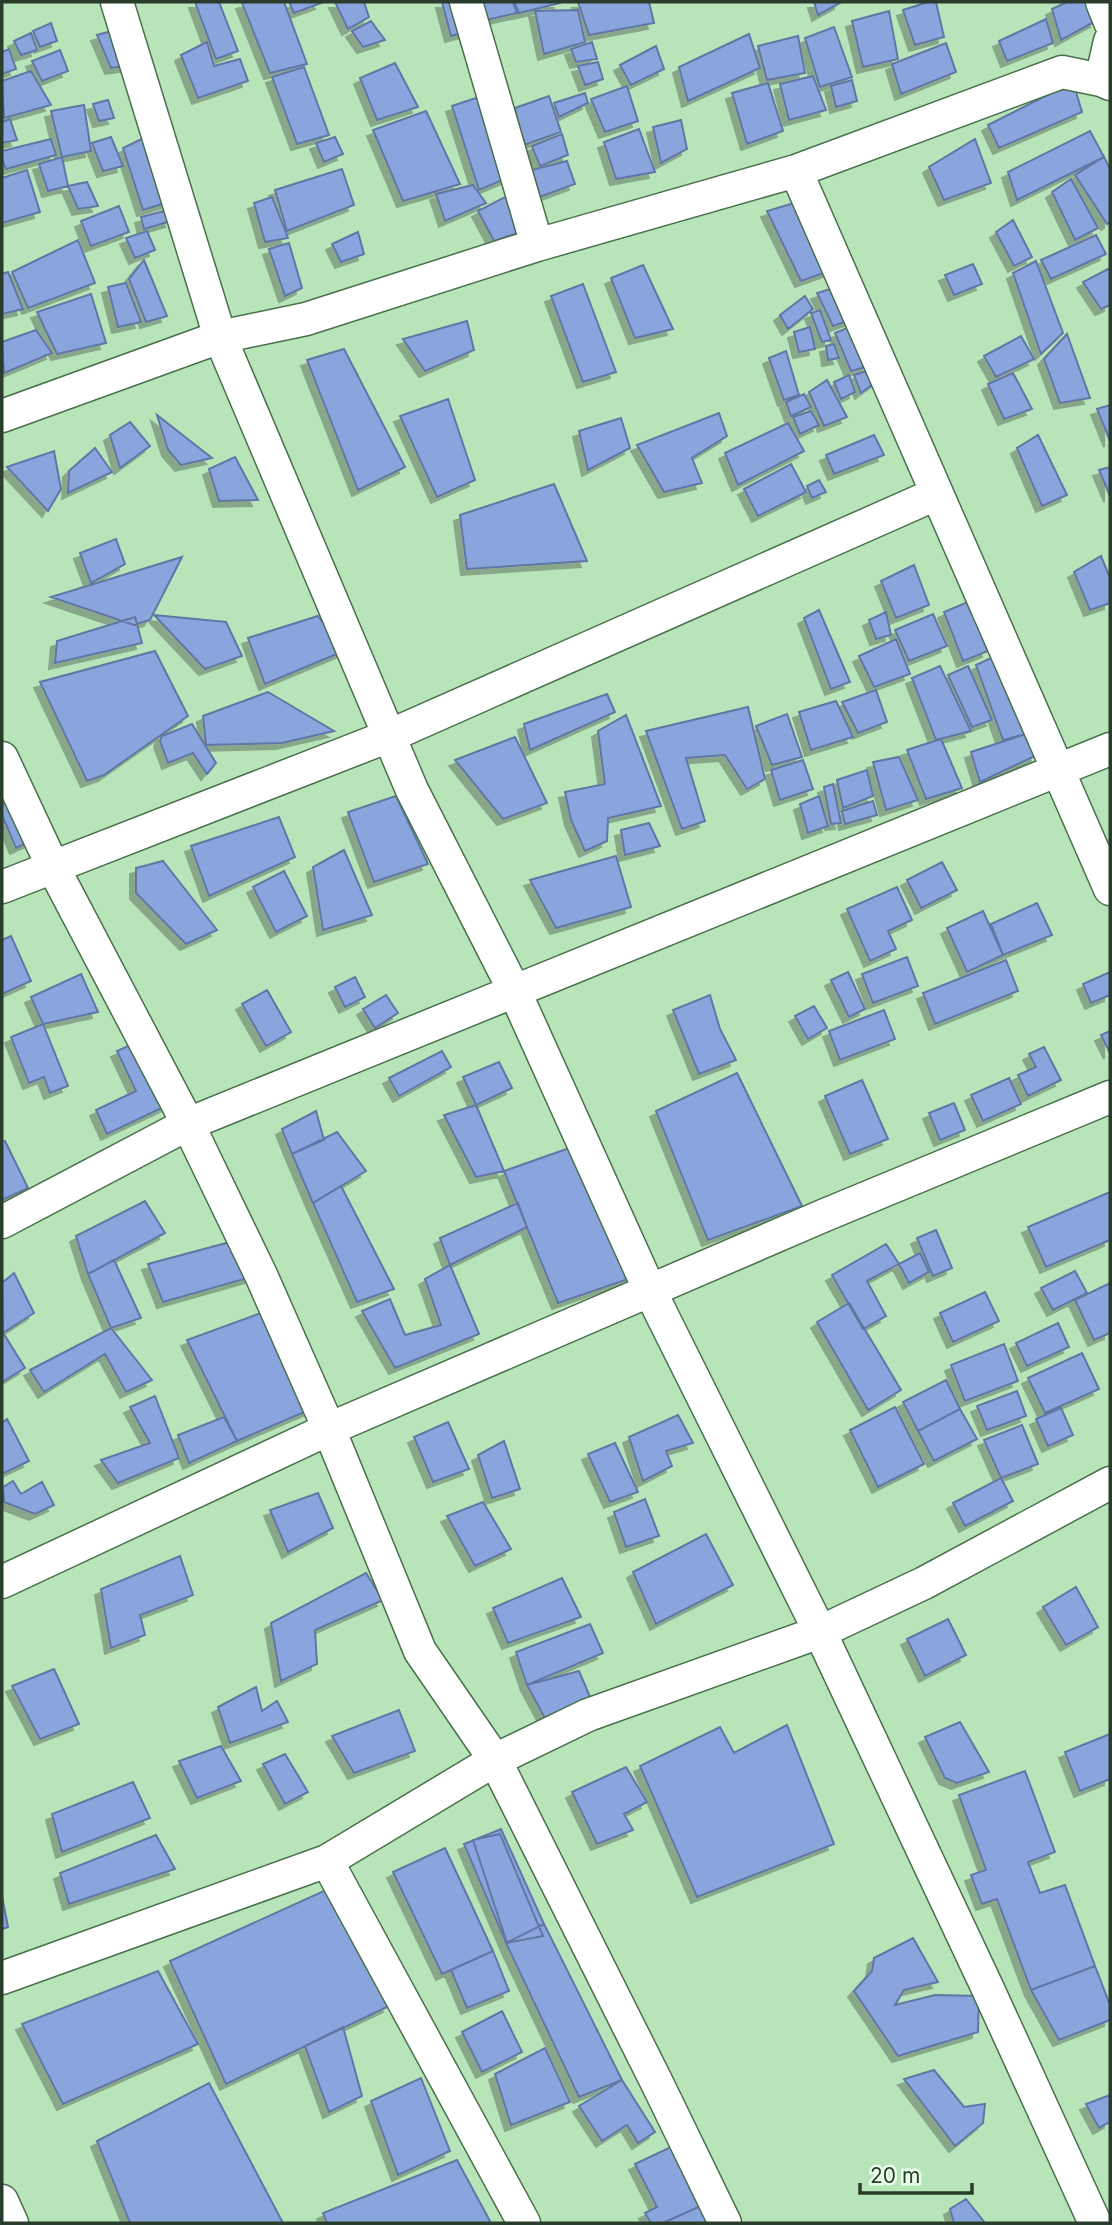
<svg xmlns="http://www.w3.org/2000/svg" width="1112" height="2225" font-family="Inter,sans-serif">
	<defs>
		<filter id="shadow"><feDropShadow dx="-6" dy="6" stdDeviation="0" flood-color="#0004"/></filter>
	</defs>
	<rect width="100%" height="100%" fill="#b8e4ba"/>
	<!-- building -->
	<path fill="#8aa4dd" stroke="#6276a3" stroke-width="2" filter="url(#shadow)" d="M195 2H219L238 51 216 59Z
		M246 2H284L307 64 270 73 242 3Z
		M289 2H320L321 3 294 13Z
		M335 2H364L369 17 348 29Z
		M442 2H463L470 31 451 36Z
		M476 2H513L517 13 486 20Z
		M514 2H560V3L519 13Z
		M578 2H649L654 23 589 35Z
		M814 2H840V3L818 15Z
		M928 2H936L944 37 915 45 903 10Z
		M1067 2H1089L1096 21 1061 40 1052 9Z
		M578 10 585 42 544 54 535 11Z
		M889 11 898 59 863 67 852 21Z
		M1046 19 1053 43 1007 61 999 41Z
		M371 21 385 40 363 47 352 31Z
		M51 23 57 41 40 47 33 31Z
		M834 27 852 77 820 87 805 38Z
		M119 29 133 65 111 68 97 35Z
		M31 33 37 50 21 55 14 41Z
		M749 34 760 68 688 101 679 67Z
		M798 36 805 73 767 80 758 46Z
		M207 42 214 66 240 59 248 81 198 98 181 55Z
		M592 42 597 59 576 62 571 49Z
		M946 43 956 72 901 94 892 64Z
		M656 46 664 69 631 85 620 65Z
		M9 49 16 69 2 74V52Z
		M60 50 68 71 42 81 32 61Z
		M598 62 603 79 585 85 578 66Z
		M395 63 418 107 377 120 360 78Z
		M304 67 329 135 297 144 272 77Z
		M31 71 51 105 4 118 2 81Z
		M813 76 826 110 789 120 780 84Z
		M852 80 857 101 836 107 831 86Z
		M1073 82 1082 112 999 148 988 125Z
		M768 83 783 131 747 144 732 93Z
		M627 86 638 121 605 132 591 99Z
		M491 93 510 177 479 190 452 106Z
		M585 93 588 103 559 117 554 103Z
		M549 96 561 132 521 146 515 108Z
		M108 100 114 118 99 121 93 104Z
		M84 105 91 151 62 157 51 111Z
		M426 111 460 184 403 201 373 130Z
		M10 119 17 140 2 143V122Z
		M681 120 687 149 661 163 653 127Z
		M639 129 655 172 616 179 604 142Z
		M1090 131 1104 157 1017 200 1008 172Z
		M154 133 178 199 143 210 123 148Z
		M562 134 568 155 540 166 532 146Z
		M111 137 123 166 103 171 92 143Z
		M335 137 343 154 324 162 316 143Z
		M51 139 56 155 6 169 2 159V151Z
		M975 139 991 183 944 200 929 167Z
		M62 157 68 186 48 191 39 164Z
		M1104 157 1110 169V222L1107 224 1075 175Z
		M567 161 575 184 534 199 528 171Z
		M342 169 354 205 287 231 275 190Z
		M27 170 40 212 2 223V178Z
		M1071 179 1098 228 1075 240 1052 192Z
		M87 182 98 206 78 209 68 186Z
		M473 185 486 203 445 221 436 194Z
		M517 191 526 230 494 241 478 211Z
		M272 197 288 238 265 242 254 203Z
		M794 203 832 270 801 281 767 211Z
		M119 206 129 232 91 246 81 221Z
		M168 210 171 221 144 229 141 217Z
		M1013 220 1032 257 1014 266 996 232Z
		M147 231 155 250 135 258 126 238Z
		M358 232 364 254 341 262 332 244Z
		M1096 235 1106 254 1051 279 1041 260Z
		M78 240 95 283 28 308 12 272Z
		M289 243 302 288 285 296 269 249Z
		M144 260 167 316 146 322 129 279Z
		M1036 261 1063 333 1041 354 1013 273Z
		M973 264 982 284 954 295 945 275Z
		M643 265 673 329 635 338 611 278Z
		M1110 268V305L1101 309 1083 282Z
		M8 272 23 309 2 314V274Z
		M126 283 141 322 118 327 108 287Z
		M583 284 616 372 583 382 551 296Z
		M837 287 853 319 833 326 817 293Z
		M91 294 106 343 57 354 37 312Z
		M805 296 813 309 788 329 780 315Z
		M820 310 831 340 822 342 811 313Z
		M467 321 474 350 425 371 403 339Z
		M852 326 869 366 851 371 835 333Z
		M810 327 815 349 799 352 794 332Z
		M36 330 52 353 4 373 2 342Z
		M1067 334 1090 398 1060 403 1044 359Z
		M1021 336 1034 359 996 377 984 356Z
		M834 344 839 358 828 360 826 346Z
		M344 349 405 467 358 490 307 360Z
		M786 351 799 395 784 400 769 358Z
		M870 370 877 381 861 393 854 375Z
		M1013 373 1032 409 1004 419 988 384Z
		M849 375 855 392 841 399 834 382Z
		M827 380 847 417 824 426 809 392Z
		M804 394 811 407 791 416 786 402Z
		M448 399 475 480 437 497 400 416Z
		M1110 405V441L1097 409Z
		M811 411 819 425 800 434 793 417Z
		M719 413 727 436 692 458 702 483 664 492 637 445Z
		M157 415 212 458 181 465 168 450Z
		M621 418 630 448 588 470 579 431Z
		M130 422 150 446 120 468 110 435Z
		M788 423 804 451 738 485 725 453Z
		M874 435 884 455 834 474 826 455Z
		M1038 435 1067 495 1042 506 1017 448Z
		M95 448 112 472 68 493 69 471Z
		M54 451 61 489 48 511 7 467Z
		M235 457 258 500 219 501 209 469Z
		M791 464 806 492 758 516 744 489Z
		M1110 467V496L1099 470Z
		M819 480 826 492 812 498 807 486Z
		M554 484 587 561 467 569 460 515Z
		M116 539 125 564 91 583 80 553Z
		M1101 556 1110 578V603L1090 610 1074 572Z
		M182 557 150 620 134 625 51 597Z
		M914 565 929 605 896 618 881 581Z
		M970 601 988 651 963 661 944 612Z
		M819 610 850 682 831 689 804 618Z
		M886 612 891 635 876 639 869 620Z
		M933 614 947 646 909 661 895 630Z
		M154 615 226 622 242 656 205 669Z
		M318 616 344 651 265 684 248 638Z
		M135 617 142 643 55 663 57 641Z
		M896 639 910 674 874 687 859 656Z
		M155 651 188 716 104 775 87 781 40 682Z
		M993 657 1026 734 1003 740 976 665Z
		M940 666 971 731 936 740 912 678Z
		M968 666 992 720 972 727 948 675Z
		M876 690 887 722 858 733 842 702Z
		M268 692 334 731 282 743 206 745 203 716Z
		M607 694 615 712 530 750 524 724Z
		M836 701 853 737 811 750 799 712Z
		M748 707 765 779 747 789 725 755 686 758 705 821 682 829 646 731Z
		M787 714 802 757 772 765 756 726Z
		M626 715 661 806 608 818 607 841 585 851 571 820 565 792 605 784 598 731Z
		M192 724 216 763 207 774 193 753 168 763 160 741 162 736Z
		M1026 734 1037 755 980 782 971 752Z
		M515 737 547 803 503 819 455 760Z
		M941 739 962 788 926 799 907 750Z
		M2 753 49 833 16 848 2 815Z
		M899 757 918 800 886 810 873 762Z
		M803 760 813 789 780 800 771 770Z
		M867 770 873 796 843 808 837 780Z
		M833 784 841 823 831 824 824 787Z
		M396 796 428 864 374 882 348 812Z
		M819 796 828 826 808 833 800 804Z
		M873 801 877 815 845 824 842 811Z
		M279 817 295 857 209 896 191 846Z
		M649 823 660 846 625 855 621 830Z
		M344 850 372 915 323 930 313 867Z
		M616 856 631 907 556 928 530 880Z
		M163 861 217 930 186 944 136 893V868Z
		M942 862 957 890 921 908 907 880Z
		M284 871 307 916 276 932 253 887Z
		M897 887 912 920 888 931 896 949 870 961 847 909Z
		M1037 903 1052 935 1003 955 991 924Z
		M983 911 1003 955 967 972 947 928Z
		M11 936 31 981 2 994V940Z
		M907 957 918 986 873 1003 862 974Z
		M1006 960 1018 991 935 1024 923 993Z
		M848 972 865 1009 849 1017 831 980Z
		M1110 972V995L1091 1003 1083 984Z
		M81 974 98 1012 43 1024 31 997Z
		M355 977 365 997 345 1007 335 987Z
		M267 990 291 1032 266 1046 242 1004Z
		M386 995 398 1013 375 1028 363 1009Z
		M710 995 720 1029 736 1060 699 1074 673 1010Z
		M814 1006 827 1028 808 1039 795 1016Z
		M884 1010 895 1039 840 1060 829 1031Z
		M43 1024 68 1086 50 1093 44 1077 29 1083 11 1037Z
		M1110 1031V1053L1101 1035Z
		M137 1042 168 1105 107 1134 96 1110 136 1091 117 1051Z
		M1044 1047 1061 1080 1028 1096 1018 1075 1036 1067 1029 1054Z
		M442 1051 451 1067 399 1096 389 1078Z
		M499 1062 512 1088 476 1105 463 1077Z
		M737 1073 802 1206 708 1240 656 1111Z
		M1009 1078 1021 1104 983 1121 971 1095Z
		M862 1080 888 1139 850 1154 825 1096Z
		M954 1103 965 1130 940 1140 929 1113Z
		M476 1105 504 1171 476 1177 444 1115Z
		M316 1111 324 1140 292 1154 282 1129Z
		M337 1132 366 1171 313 1203 292 1154Z
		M5 1141 28 1188 2 1200V1142Z
		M575 1146 643 1274 558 1303 504 1171Z
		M341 1186 394 1289 357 1302 313 1203Z
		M1110 1192V1240L1046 1267 1028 1227Z
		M145 1201 165 1233 88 1274 76 1236Z
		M518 1203 527 1227 450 1265 440 1238Z
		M936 1230 952 1268 933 1276 917 1238Z
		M234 1241 255 1276 163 1302 148 1264Z
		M886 1244 899 1264 867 1281 886 1316 863 1329 832 1275Z
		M920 1253 929 1272 909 1283 899 1264Z
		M114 1260 141 1318 111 1328 88 1274Z
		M450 1265 479 1334 395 1368 362 1311 390 1299 405 1335 441 1325 425 1279Z
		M1075 1271 1087 1293 1053 1310 1041 1288Z
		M14 1273 34 1313 3 1333 2 1283Z
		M1110 1283V1333L1094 1340 1075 1300Z
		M985 1292 999 1321 953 1342 940 1313Z
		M849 1303 901 1390 868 1410 817 1322Z
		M269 1310 309 1410 237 1441 187 1340Z
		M1058 1323 1069 1347 1027 1366 1016 1343Z
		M111 1328 152 1380 126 1392 105 1354 44 1392 30 1370Z
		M2 1331 25 1368 2 1382Z
		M1004 1344 1018 1381 965 1401 951 1365Z
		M1082 1353 1099 1389 1045 1413 1028 1378Z
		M946 1380 960 1409 918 1431 903 1402Z
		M1017 1391 1026 1416 987 1430 977 1406Z
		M155 1396 179 1458 118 1483 101 1460 150 1443 130 1407Z
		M895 1407 924 1464 878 1487 850 1430Z
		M1061 1408 1073 1435 1048 1446 1036 1419Z
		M960 1409 977 1439 934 1461 918 1431Z
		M678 1415 693 1443 666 1451 672 1466 643 1481 629 1437Z
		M224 1417 237 1441 189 1463 178 1435Z
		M7 1419 29 1461 2 1474V1423Z
		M448 1422 469 1469 433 1482 414 1437Z
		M1022 1425 1038 1464 1001 1478 984 1440Z
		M504 1441 520 1489 492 1498 478 1455Z
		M615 1443 638 1492 610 1502 588 1454Z
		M1001 1478 1013 1501 965 1526 953 1503Z
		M13 1481 21 1494 42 1482 54 1505 35 1514 4 1502 3 1487Z
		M318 1493 333 1528 288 1552 270 1510Z
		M645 1499 659 1536 626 1547 614 1512Z
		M483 1502 511 1549 475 1566 447 1516Z
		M706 1534 733 1585 656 1624 633 1572Z
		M180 1556 193 1595 140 1615 145 1635 111 1648 101 1589Z
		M366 1573 383 1600 315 1630 317 1664 281 1681 271 1623Z
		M562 1578 581 1617 508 1643 493 1608Z
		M1076 1587 1098 1627 1066 1645 1043 1607Z
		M948 1619 966 1655 925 1676 907 1639Z
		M590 1624 603 1653 527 1685 516 1652Z
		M54 1669 79 1724 40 1739 12 1686Z
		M579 1671 593 1704 548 1724 527 1685Z
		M256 1687 262 1711 277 1701 288 1722 230 1743 218 1707Z
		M399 1710 415 1751 354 1773 332 1736Z
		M960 1722 989 1772 957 1783 945 1778 925 1737Z
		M787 1725 834 1844 697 1897 640 1766 720 1727 734 1753Z
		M1110 1734V1779L1080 1791 1065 1752Z
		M221 1746 241 1781 197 1798 179 1761Z
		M285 1754 308 1792 285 1804 263 1764Z
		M626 1767 647 1802 624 1814 633 1830 597 1844 572 1792Z
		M1025 1771 1055 1852 1028 1862 1040 1893 1065 1885 1095 1966 1031 1990 997 1899 982 1904 971 1875 986 1870 959 1795Z
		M133 1782 150 1818 62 1852 52 1814Z
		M501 1829 544 1924 506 1943 464 1844Z
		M500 1834 543 1936 507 1943 473 1840Z
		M156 1835 175 1869 69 1904 60 1873Z
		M445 1848 493 1951 442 1974 393 1872Z
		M326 1890 389 2006 226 2084 170 1961Z
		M2 1896 8 1927 2 1929Z
		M544 1924 622 2080 579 2097 506 1943Z
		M913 1938 938 1982 904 1990 895 2005 935 1995 979 1996 978 2032 898 2056 854 1991 872 1971 874 1958Z
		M493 1951 509 1991 467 2008 451 1970Z
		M1095 1966 1110 2005V2020L1059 2040 1031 1990Z
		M158 1971 198 2044 63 2104 22 2024Z
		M502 2011 522 2052 482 2072 462 2032Z
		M343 2027 362 2096 329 2112 305 2046Z
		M545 2048 570 2102 511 2125 495 2074Z
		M934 2070 964 2107 985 2104 983 2123 955 2146 904 2079Z
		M421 2078 450 2151 398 2175 371 2101Z
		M622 2080 655 2132 638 2143 627 2125 602 2141 579 2106Z
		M209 2083 283 2223H130L97 2141Z
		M1110 2095V2122L1099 2128 1086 2104Z
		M673 2146 703 2205 663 2223H651L645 2213 657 2207 635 2164Z
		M457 2160 491 2223H327L323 2213Z
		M966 2199 985 2223H954L950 2209Z
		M703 2205 711 2223H663Z"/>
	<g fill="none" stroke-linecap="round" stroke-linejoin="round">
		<!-- minor casing -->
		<g stroke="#49714c" stroke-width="35">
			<path id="minor" d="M117 2 220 337 412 790 514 990 650 1291 820 1632 988 1989 1095 2223
				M466 2 537 245
				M1102 2 1110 22
				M1101 80 1110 41
				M796 171 1110 889
				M2 416 220 337 306 319 537 245 796 171 1062 72 1101 80 1110 84
				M2 758 53 867 188 1124 261 1275 329 1429 420 1651 495 1760 658 2085 725 2223
				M2 887 389 736 936 494
				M2 1222 188 1124 1110 749
				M2 1582 329 1429 825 1215 1110 1097
				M327 1861 524 2223
				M2 1978 327 1861 495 1760 588 1715 820 1632 924 1583 1110 1483
				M2 2201 12 2223"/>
		</g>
		<!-- minor -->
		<use href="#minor" stroke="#fff" stroke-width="32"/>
	</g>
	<!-- border -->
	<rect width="1112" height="2225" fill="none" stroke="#2a3c2b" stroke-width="7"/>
	<!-- scale -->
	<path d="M860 2183v10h112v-10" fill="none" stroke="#2a3c2b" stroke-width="3.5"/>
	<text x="870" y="2183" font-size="21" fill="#2a3c2b" stroke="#e8ffe9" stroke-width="5" paint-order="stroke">20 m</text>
</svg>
